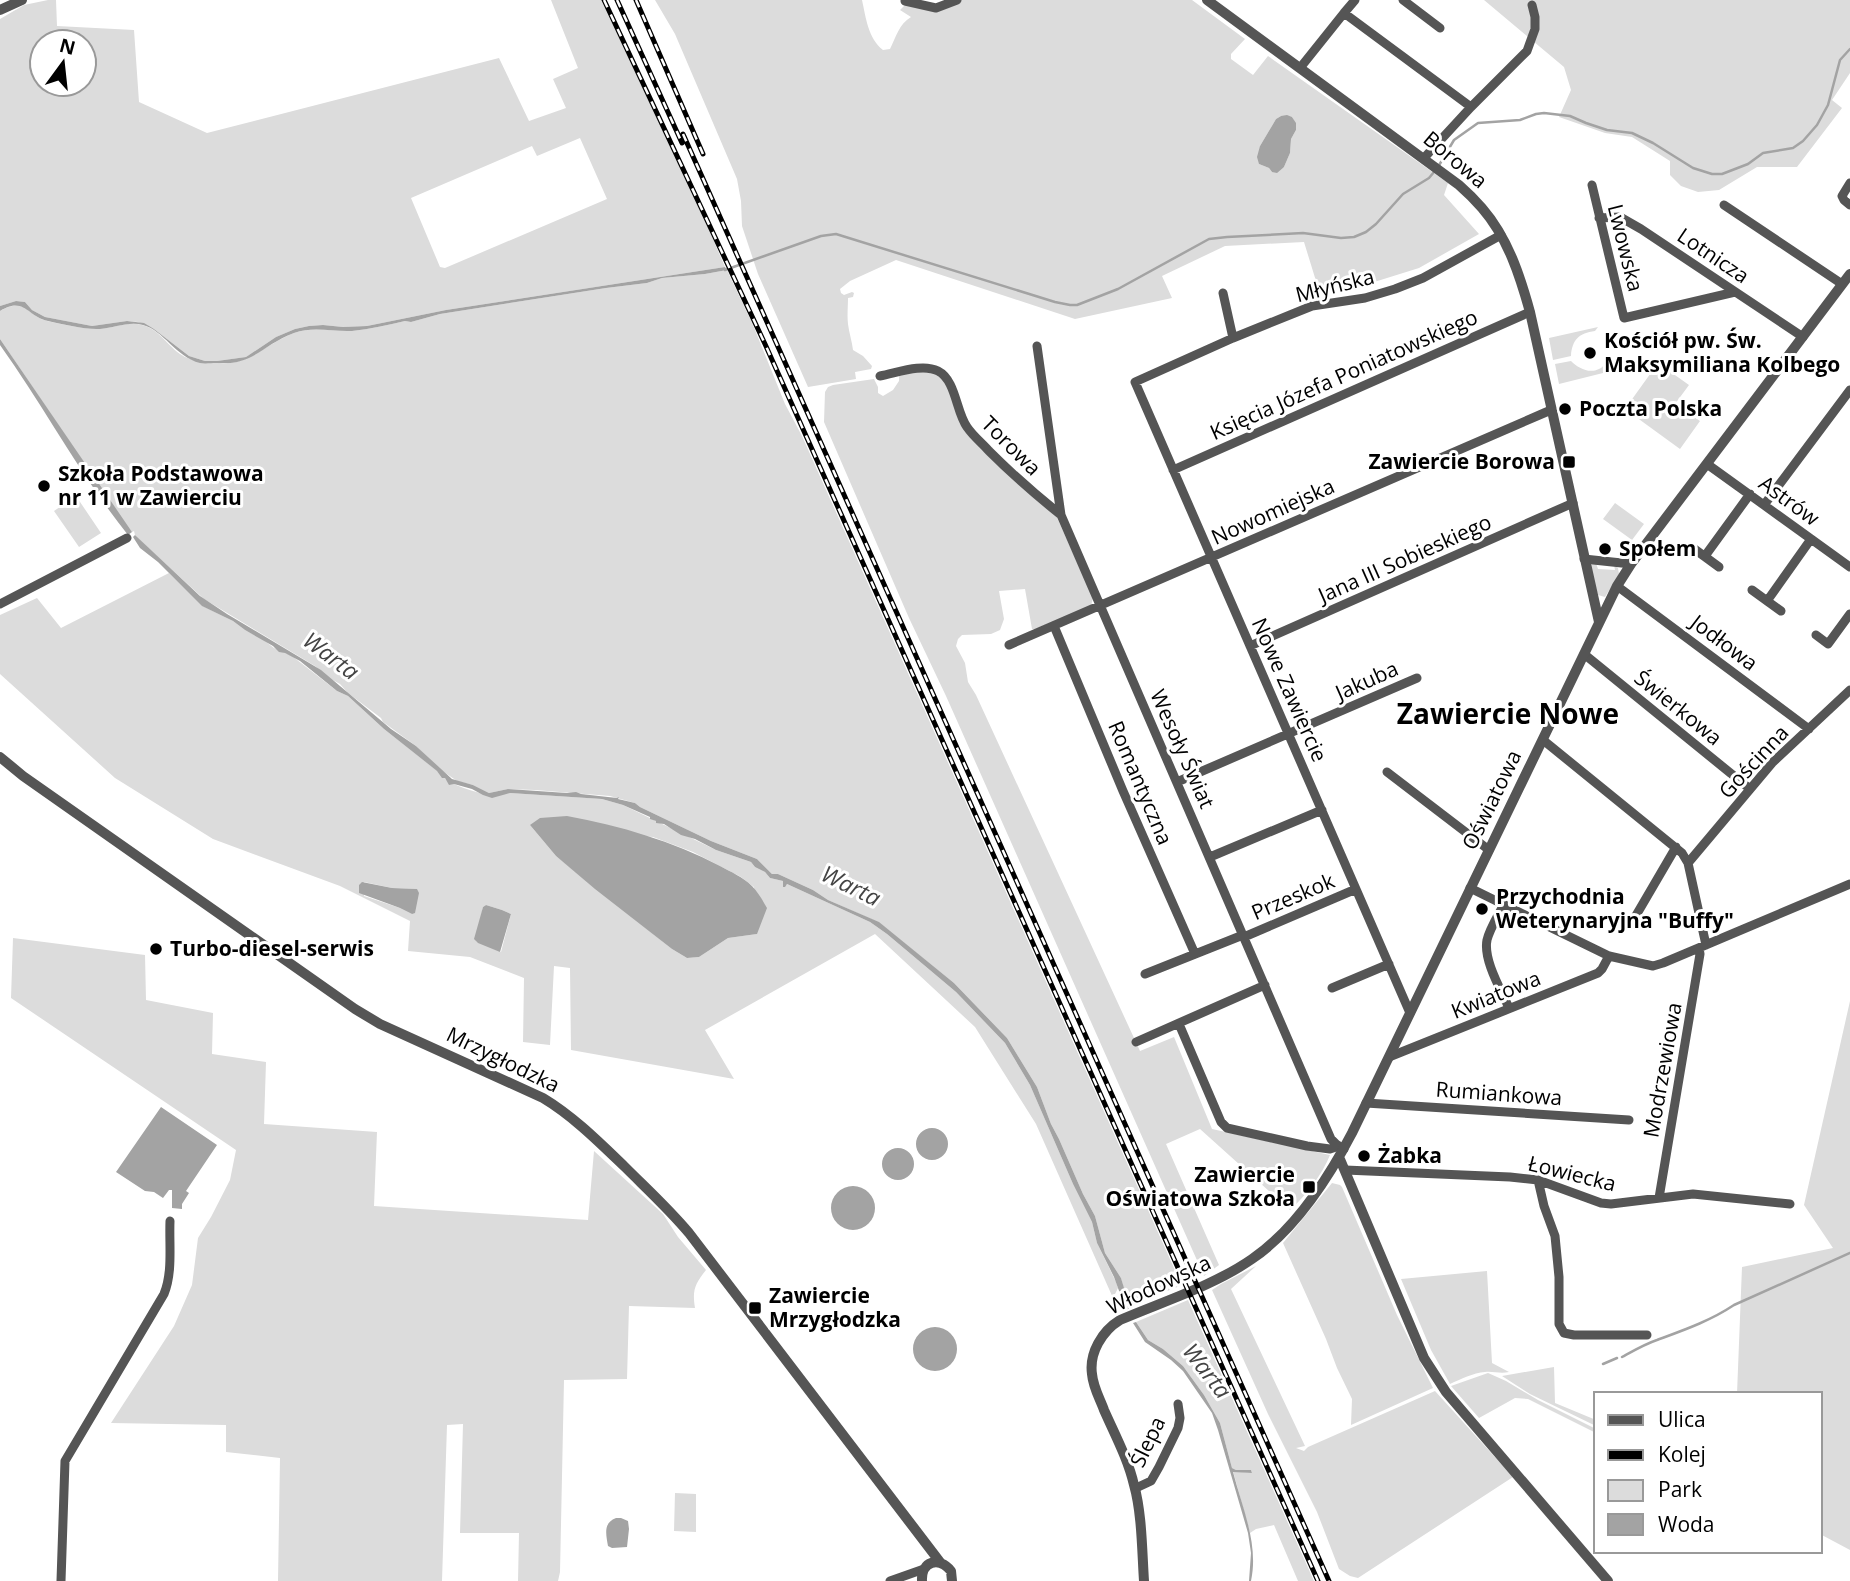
<svg xmlns="http://www.w3.org/2000/svg" width="1850" height="1581" font-family="'Open Sans',sans-serif">
	<rect width="100%" height="100%" fill="#fff"/>
	<!-- green -->
	<path fill="#dcdcdc" fill-rule="evenodd" d="M48 0H56L57 26 134 30 139 102 207 133 499 58 529 121 566 108 553 79 578 68 551 0H601L697 202 725 267 446 310 367 326 343 327 323 325 309 326 295 329 276 337 246 357 217 361H205L189 356 154 329 138 322 127 321 92 326 45 317 32 310 25 302 16 301 0 306V19L24 5ZM42 42H84V84H42ZM580 138 607 199 445 268 440 267 411 198 532 146 537 156Z
		M655 0H862C866 18 868 38 883 50L890 49C896 37 899 24 911 17L900 10 906 4 936 11 961 0H1192L1245 39 1231 54V59L1253 75 1268 56 1448 183 1444 195 1479 234 1419 268 1355 288 1320 294 1304 242 1225 246 1162 276 1172 298 1075 319 896 260 850 281 840 289 841 293 844 295 852 292 854 293 853 297 848 298C848 306 847 316 848 324 849 333 852 341 853 350L863 356 872 366 871 369 855 372 856 379 808 387 758 274 742 226 741 201 737 179 675 34ZM1281 116 1292 117 1296 124V130L1291 139 1290 153 1284 167 1272 172 1269 168 1259 164 1260 146 1276 119Z
		M1484 0H1850V73L1832 100 1842 108 1797 167H1757L1719 190 1698 192 1681 186 1670 175V161L1632 137 1605 133 1559 117 1571 90 1564 67Z
		M727 270 753 325 785 404 802 436 1174 1268 1180 1286 1144 1300 1127 1301 1121 1278 1105 1253 1095 1216 1083 1194 1059 1139 1051 1124 1037 1087 1007 1038 954 983 878 922 828 900 813 890 778 874H772L757 859 711 841 640 807 635 803 610 796 535 790 508 789 489 793 473 785 457 781 441 770 416 746 383 722 381 718 348 693 340 684 331 679 315 666 204 599 146 546 135 535 134 531 132 532 128 528 0 339V311C29 296 24 315 47 321 62 324 86 330 100 329 114 328 128 321 142 325 160 329 169 349 185 357 193 361 207 362 216 363 245 368 269 342 294 333 314 326 333 332 352 331 370 329 388 325 405 321L411 322 440 314 606 288 647 283 662 278 705 274Z
		M1598 327 1595 331C1579 333 1572 340 1571 356L1553 360 1549 338Z
		M1571 361C1578 368 1589 374 1599 369 1608 364 1598 365 1610 365L1611 371 1559 384 1555 364Z
		M1658 363 1689 385 1675 404 1700 421 1680 449 1625 409Z
		M917 371C929 373 938 373 946 383L965 432 997 465 1055 513 1093 598 1091 606 1035 629H1032L1025 589 999 591 1004 619 1000 630 991 634 962 635 958 639 956 646 965 663 968 682 976 695 1140 1051 1174 1037 1212 1129 1330 1155C1322 1175 1306 1195 1290 1210L1200 1129 1166 1144 1219 1265 1204 1276 946 696 909 618 824 422 825 392 828 387 833 385 874 379 878 387V393L883 396 893 390 899 381V375Z
		M76 496 101 533 79 547 54 511Z
		M1615 503 1644 524 1632 540 1603 519Z
		M1593 563H1596L1598 569 1615 570 1614 565 1618 568 1619 574 1605 597 1598 595 1590 567Z
		M169 573 203 606 233 621 245 630 261 638 274 648 292 656 337 691 348 696 384 729 445 777 446 780C459 787 483 796 498 795 502 795 506 793 510 793L602 799 623 805 716 850 751 862 755 867 765 872 770 878 783 881V887L787 884 870 922 887 934 956 992 1005 1043 1030 1085 1073 1184 1092 1222 1097 1243 1116 1282 1118 1288 1113 1298 1036 1124 975 1027 875 934 705 1030 734 1079 571 1050 570 968 554 966 550 1045 523 1042 524 978 470 957 408 951 410 921 340 886 213 839 115 778 0 674V615L37 598 61 628ZM530 825 653 837 693 852 741 877 754 887 757 934 728 938 699 957 687 958 672 949 556 856ZM364 882 392 888 417 889 412 914 400 908 364 896ZM486 905 502 910 511 914 501 952 476 941 483 907Z
		M13 938 145 955 146 1000 213 1013 212 1054 266 1062 264 1124 377 1132 374 1206 588 1220 594 1151 663 1214 678 1237 706 1270C695 1284 692 1290 695 1308L629 1306 627 1379 564 1380 560 1572 558 1581H518L519 1533H460L463 1424 447 1425 442 1581H278L280 1458 226 1452V1425L111 1423 174 1326 192 1285 198 1238 211 1217 230 1180 236 1150 11 998Z
		M1850 1001V1550L1820 1534V1394H1737L1742 1267 1833 1248 1804 1205Z
		M1332 1183 1340 1185 1342 1187 1397 1315 1433 1388 1351 1425 1352 1399 1337 1368 1326 1339 1283 1243Z
		M1256 1266 1231 1289 1305 1446 1296 1448 1304 1451 1308 1447 1435 1391 1513 1477 1358 1578 1350 1576 1339 1569 1317 1512 1268 1414 1212 1290 1221 1284Z
		M1487 1271 1492 1363 1509 1372C1500 1374 1493 1371 1485 1372 1473 1373 1461 1379 1450 1384L1431 1350 1401 1279Z
		M1188 1300 1314 1581H1298L1274 1525 1256 1529 1250 1533 1233 1471 1252 1473 1251 1470H1236L1232 1468 1220 1423 1204 1395 1183 1366 1163 1349 1148 1340 1136 1322Z
		M1554 1367 1555 1403 1596 1420V1426L1530 1394 1502 1376Z
		M1488 1373 1506 1381 1538 1400 1596 1429V1433L1528 1399 1515 1398 1479 1418 1451 1386Z
		M675 1493 696 1494V1532L674 1531Z"/>
	<!-- water -->
	<path fill="#a3a3a3" d="M1287 115 1292 117 1296 123V130L1291 139 1290 153 1284 167 1277 173 1272 172 1269 168 1259 164 1257 157 1260 146 1276 119 1281 116Z
		M725 267 727 270 705 274 662 278 647 283 606 288 440 314 411 322 405 321C388 325 370 329 352 331 332 332 314 326 294 333 262 345 253 366 216 363 211 363 205 364 200 363 176 357 163 330 143 325 129 321 114 328 100 329 86 330 62 324 48 321 26 316 25 296 0 311V306L16 301 25 302 32 310 45 317 92 326 127 321 144 323 154 329 189 356 205 361H217L246 357 276 337 295 329 309 326 323 325 343 327 367 326 446 310Z
		M0 339 132 532 128 535C80 475 45 408 0 345Z
		M135 535 200 596 227 614 321 670 391 729 416 746 452 779 473 785 489 793 508 789 567 793 576 792 581 794 617 798 619 797 618 799 635 803 640 807 711 841 757 859 772 874H778L813 890 828 900 879 922 954 983 1007 1038 1037 1087 1051 1124 1059 1139 1083 1194 1095 1216 1105 1253 1121 1278 1130 1308 1126 1310 1114 1277 1097 1243 1092 1222 1073 1184 1030 1085 1005 1043 956 992 887 934 870 922 787 884 785 887H783V881L770 878 765 872 755 867 751 862 716 850 695 839 681 835 664 824 656 823V821L650 819V817L623 805 602 799 510 793 492 798 483 795 472 789 454 784 449 785 445 778H442L437 771 384 729 348 696 337 691 300 661 285 653 279 652 273 646 245 630 233 621 202 606 158 562 140 548 133 537Z
		M567 816C621 826 672 841 720 866 731 872 743 877 752 886 758 892 763 901 767 908L757 934 728 938 699 957 687 958 672 949 595 889 556 856 530 825 540 818Z
		M362 882 392 888 417 889 419 893 415 913 412 914 400 908 359 893V885Z
		M486 905 502 910 511 914 500 952 478 943 474 939 483 907Z
		M161 1107 217 1145 186 1191 189 1193 182 1204V1209L172 1208V1190H169L163 1198 154 1192 145 1191 116 1172Z
		M916 1144a16 16 0 1 1 32 0a16 16 0 1 1-32 0Z
		M882 1164a16 16 0 1 1 32 0a16 16 0 1 1-32 0Z
		M831 1208a22 22 0 1 1 44 0a22 22 0 1 1-44 0Z
		M1136 1322 1148 1340 1163 1349 1183 1366 1204 1395 1220 1423 1232 1468 1236 1470H1251L1252 1473 1233 1472C1242 1507 1259 1544 1251 1581H1249L1251 1553 1248 1533 1218 1430 1212 1413 1183 1371 1171 1360 1145 1342 1133 1323Z
		M913 1349a22 22 0 1 1 44 0a22 22 0 1 1-44 0Z
		M616 1518H621L628 1521 629 1529 627 1547 612 1548 608 1546C606 1534 603 1523 616 1518Z"/>
	<g fill="none" stroke-linecap="round" stroke-linejoin="round">
		<!-- stream -->
		<path stroke="#a3a3a3" stroke-width="2.5" d="M1438 167 1454 140 1478 123 1520 120 1536 114 1544 113 1570 116 1586 123 1607 130 1632 133 1653 143 1693 168 1712 174H1722L1748 164 1763 153 1793 148 1803 141 1817 125 1828 105 1840 60 1850 49
			M725 270 821 236 836 234 1055 302 1070 305H1077L1118 289 1209 239 1227 237 1303 233 1341 238 1354 237 1366 232 1376 224 1403 194 1429 178 1434 172
			M1622 1357C1633 1351 1645 1344 1657 1340 1684 1330 1710 1321 1734 1305L1850 1253
			M1603 1364 1617 1358"/>
		<!-- minor -->
		<path stroke="#555" stroke-width="9" d="M1403 0 1440 28
			M905 1 936 8 957 0
			M1344 13 1355 0
			M1300 68 1344 13 1471 107
			M1424 158 1471 107 1527 51 1535 29V17L1532 5
			M1850 183 1842 196 1844 200 1850 205
			M1592 185 1624 318 1735 292
			M1724 205 1842 284
			M1599 218 1620 217 1641 229 1803 337
			M1223 293 1233 338
			M1037 346 1061 515 1331 1139 1336 1144 1344 1149
			M880 376C897 373 922 363 938 371 956 380 956 412 967 427 973 436 982 443 989 451 1012 474 1036 495 1061 515
			M1707 464 1850 567
			M1173 470 1530 312
			M1764 505 1850 390
			M1693 548 1719 567
			M1705 556 1750 494
			M1584 559 1631 564
			M1617 586 1809 729
			M1752 590 1781 611
			M1767 601 1811 539
			M0 604 127 538
			M1054 626 1123 791 1195 954
			M1816 635 1828 644 1850 614
			M1009 645 1551 410
			M1250 646 1573 503
			M1584 654 1750 789
			M1543 740 1682 853 1688 863 1706 945
			M1387 772 1489 850
			M1177 782 1417 678
			M1210 857 1322 810
			M1688 863 1772 763 1850 690
			M1470 888 1609 956 1653 966 1663 963 1850 884
			M1504 904C1498 916 1490 928 1487 940 1483 960 1501 990 1509 1008
			M1631 924 1676 847
			M1244 937 1356 889
			M1145 974 1243 935
			M1332 988 1389 964
			M1410 1013 1135 382 1233 338 1312 306 1365 298 1395 289 1423 278 1501 235
			M1179 1024 1221 1122 1227 1128 1307 1146 1330 1149 1339 1146
			M1136 1042 1265 985
			M1389 1057 1598 973 1602 969 1609 956
			M1366 1103 1629 1120
			M1345 1170 1510 1177 1538 1180 1601 1203 1611 1204 1693 1194 1790 1204
			M1538 1180 1544 1206 1555 1236 1559 1277V1324L1564 1333 1574 1335H1647
			M1659 1198 1700 954 1699 948
			M1136 1488 1151 1481 1159 1467 1178 1428 1180 1418 1178 1404
			M61 1581 65 1461 164 1294C173 1272 169 1245 170 1221
			M890 1581 924 1569"/>
		<!-- tertiary -->
		<path stroke="#555" stroke-width="10" d="M1207 0 1459 185C1467 192 1475 200 1482 208 1508 238 1520 276 1530 312L1599 622
			M0 10 22 0
			M0 757 23 776 355 1009 380 1024 543 1098C573 1116 599 1142 625 1167 647 1189 669 1209 689 1233L940 1562
			M1339 1157 1424 1358 1446 1392 1608 1581
			M922 1581C921 1561 939 1556 951 1571L952 1581
			M1144 1581C1142 1551 1142 1513 1134 1485 1128 1459 1115 1435 1104 1410 1100 1399 1093 1387 1092 1374 1089 1353 1102 1331 1120 1320 1164 1301 1213 1286 1252 1259 1296 1229 1328 1179 1352 1133L1617 586 1631 564 1850 274"/>
		<!-- rail casing -->
		<g stroke="#000" stroke-width="5">
			<path id="rail" d="M604 0 765 344 1318 1581
				M617 0 682 143
				M636 0 703 154
				M683 134 1329 1581"/>
		</g>
		<!-- rail -->
		<use href="#rail" stroke="#fff" stroke-width="2.5" stroke-dasharray="8" stroke-linecap="butt"/>
	</g>
	<!-- markers -->
	<g fill="#000" stroke="#fff" stroke-width="2.5">
		<circle cx="1590" cy="353" r="7"/>
		<circle cx="1565" cy="409" r="7"/>
		<rect x="1562" y="455" width="14" height="14" rx="3.5"/>
		<circle cx="44" cy="486" r="7"/>
		<circle cx="1605" cy="549" r="7"/>
		<circle cx="1482" cy="909" r="7"/>
		<circle cx="156" cy="949" r="7"/>
		<circle cx="1364" cy="1156" r="7"/>
		<rect x="1302" y="1180" width="14" height="14" rx="3.5"/>
		<rect x="748" y="1301" width="14" height="14" rx="3.5"/>
	</g>
	<g text-anchor="middle" stroke-width="6" stroke-linejoin="round" paint-order="stroke">
		<!-- street labels -->
		<g font-size="21" fill="#000" stroke="#fff">
			<text transform="translate(1455 160) rotate(40)" y="7">Borowa</text>
			<text transform="translate(1625 248) rotate(76)" y="7">Lwowska</text>
			<text transform="translate(1713 256) rotate(34)" y="7">Lotnicza</text>
			<text transform="translate(1335 286) rotate(-14)" y="7">Młyńska</text>
			<text transform="translate(1344 375) rotate(-24)" y="7">Księcia Józefa Poniatowskiego</text>
			<text transform="translate(1011 446) rotate(45)" y="7">Torowa</text>
			<text transform="translate(1789 501) rotate(36)" y="7">Astrów</text>
			<text transform="translate(1273 512) rotate(-24)" y="7">Nowomiejska</text>
			<text transform="translate(1405 559) rotate(-24)" y="7">Jana III Sobieskiego</text>
			<text transform="translate(1724 643) rotate(37)" y="7">Jodłowa</text>
			<text transform="translate(1367 681) rotate(-24)" y="7">Jakuba</text>
			<text transform="translate(1289 690) rotate(66)" y="7">Nowe Zawiercie</text>
			<text transform="translate(1678 708) rotate(39)" y="7">Świerkowa</text>
			<text transform="translate(1182 749) rotate(66)" y="7">Wesoły Świat</text>
			<text transform="translate(1754 762) rotate(-47)" y="7">Gościnna</text>
			<text transform="translate(1140 783) rotate(67)" y="7">Romantyczna</text>
			<text transform="translate(1492 800) rotate(-64)" y="7">Oświatowa</text>
			<text transform="translate(1293 897) rotate(-23)" y="7">Przeskok</text>
			<text transform="translate(1496 995) rotate(-22)" y="7">Kwiatowa</text>
			<text transform="translate(503 1060) rotate(26)" y="7">Mrzygłodzka</text>
			<text transform="translate(1663 1070) rotate(-80)" y="7">Modrzewiowa</text>
			<text transform="translate(1499 1094) rotate(4)" y="7">Rumiankowa</text>
			<text transform="translate(1572 1174) rotate(14)" y="7">Łowiecka</text>
			<text transform="translate(1159 1285) rotate(-25)" y="7">Włodowska</text>
			<text transform="translate(1148 1442) rotate(-64)" y="7">Ślepa</text>
		</g>
		<!-- poi labels -->
		<g font-size="21" font-weight="bold" fill="#000" stroke="#fff" text-anchor="start">
			<text x="1604" y="348">Kościół pw. Św.<tspan x="1604" dy="24">Maksymiliana Kolbego</tspan></text>
			<text x="1579" y="416">Poczta Polska</text>
			<text x="1555" y="469" text-anchor="end">Zawiercie Borowa</text>
			<text x="58" y="481">Szkoła Podstawowa<tspan x="58" dy="24">nr 11 w Zawierciu</tspan></text>
			<text x="1619" y="556">Społem</text>
			<text x="1496" y="904">Przychodnia<tspan x="1496" dy="24">Weterynaryjna "Buffy"</tspan></text>
			<text x="170" y="956">Turbo-diesel-serwis</text>
			<text x="1378" y="1163">Żabka</text>
			<text x="1295" y="1182" text-anchor="end">Zawiercie<tspan x="1295" dy="24">Oświatowa Szkoła</tspan></text>
			<text x="769" y="1303">Zawiercie<tspan x="769" dy="24">Mrzygłodzka</tspan></text>
		</g>
		<!-- water labels -->
		<g font-size="23" font-style="italic" fill="#444" stroke="#fff">
			<text transform="translate(331 656) rotate(37)" y="8">Warta</text>
			<text transform="translate(851 886) rotate(26)" y="8">Warta</text>
			<text transform="translate(1207 1371) rotate(52)" y="8">Warta</text>
		</g>
		<!-- district labels -->
		<g font-size="28" font-weight="bold" fill="#000" stroke="#fff">
			<text x="1508" y="724">Zawiercie Nowe</text>
		</g>
	</g>
	<!-- legend -->
	<rect x="1594" y="1392" width="228" height="161" fill="#ffffff" stroke="#999999" stroke-width="2"/>
	<rect x="1608" y="1415" width="35" height="10" fill="#555555" stroke="#999999" stroke-width="2"/>
	<text x="1658" y="1427" font-size="21" fill="#000000">Ulica</text>
	<rect x="1608" y="1450" width="35" height="10" fill="#000000" stroke="#999999" stroke-width="2"/>
	<text x="1658" y="1462" font-size="21" fill="#000000">Kolej</text>
	<rect x="1608" y="1480" width="35" height="21" fill="#dcdcdc" stroke="#999999" stroke-width="2"/>
	<text x="1658" y="1497" font-size="21" fill="#000000">Park</text>
	<rect x="1608" y="1514" width="35" height="21" fill="#a3a3a3" stroke="#999999" stroke-width="2"/>
	<text x="1658" y="1532" font-size="21" fill="#000000">Woda</text>
	<!-- north arrow -->
	<g transform="translate(63 63) rotate(15)"><circle r="33" fill="#ffffff" stroke="#999999" stroke-width="2"/>
	<path d="M0-5L12 26L0 18L-12 26Z" fill="#000000"/>
	<text y="-10" font-size="19" font-weight="bold" text-anchor="middle" fill="#000000">N</text>
	</g>
</svg>
